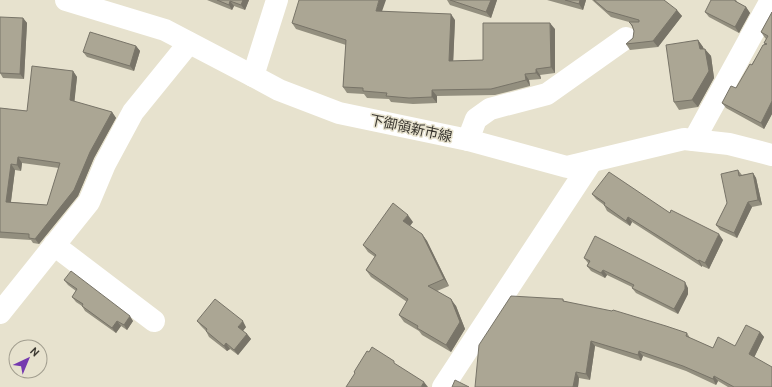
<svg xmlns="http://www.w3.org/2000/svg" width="772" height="387" font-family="Cabin,'Noto Sans JP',sans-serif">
	<rect width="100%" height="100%" fill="#e7e2ce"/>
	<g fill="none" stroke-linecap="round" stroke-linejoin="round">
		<!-- minor -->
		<path stroke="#fff" stroke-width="22" d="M253 76 277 0
			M468 140 476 119 490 109 547 94 626 38
			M694 140 771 0
			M54 245 154 321
			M0 313 89 202 105 164 133 112 189 43
			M443 387 592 161"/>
		<!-- secondary -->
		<path stroke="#fff" stroke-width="22" d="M66 0 165 30 253 76 279 90 339 113 468 140 567 167 684 139 729 144 772 155"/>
	</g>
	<!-- wall -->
	<path fill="#938f7f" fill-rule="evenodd" d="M207 0H249L245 10 234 6 232 10Z
		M447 0H497L491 18 450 5Z
		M547 0H586L583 10Z
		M592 0H664L682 16 658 47 630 50 626 44 633 38 634 31 633 28 629 22 611 17Z
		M736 0 738 3 746 7 750 13 739 33 709 17 705 12Z
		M382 11 455 20 453 61 483 60 555 29V73L540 75 541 79 529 80 530 86 495 95 437 96V103L413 104 391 102 389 99 367 98 364 94 347 93 343 87 346 45 296 29 292 23Z
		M772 12V114L764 129 726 108 722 103 736 88 765 44 764 43 766 39 765 38 761 32Z
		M23 18 27 23 24 79 3 78 0 73Z
		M698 40 703 47 704 49 711 56 714 78 698 107 679 110 674 102Z
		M136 46 140 51 134 71 87 57 83 52Z
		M73 71 77 77 74 102 112 112 116 118 94 158 78 196 39 244 33 243 31 240 0 238V108L27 111ZM22 163 59 168 47 205 11 202 15 170 21 171Z
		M738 170 742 175 753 173 756 178 762 205 752 207 737 238 720 230 716 225 727 203Z
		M592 194 670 213 723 240 709 269 702 266V267L632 222 630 226 607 211 604 205 596 199Z
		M413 222 410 226 422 234 427 241 449 286 437 291 456 306 465 329 451 352 422 335 419 331 404 322 399 315 407 302 371 277 366 270 375 257 368 252 363 245Z
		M584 258 688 288V294L678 314 636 293 632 288V287L607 275 605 278 591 271 587 266 588 263Z
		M64 280 133 321 127 330 121 326 116 333 85 311 82 306 76 302 72 297 76 291 68 285Z
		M563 299 564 301 687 333 690 338 713 348 735 346 760 332 764 337 754 357 772 387H728L718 381 716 385 686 371 643 356 641 361 595 346 590 380 579 378 578 387H475Z
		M197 321 246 327 243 331 247 334 251 339 238 355 230 349 227 351 209 337 206 331 201 326Z"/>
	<!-- shaded-wall -->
	<path fill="#787468" d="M243 0H249L245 10 241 5Z
		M379 0H386L380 17 376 11Z
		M491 0H497L491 18 486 12Z
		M580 0H586L583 10 579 4Z
		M230 1 234 6 232 10 229 5Z
		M746 7 750 13 739 33 735 27Z
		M677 10 682 16 658 47 653 41Z
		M451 14 455 20 453 67 449 61Z
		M23 18 27 23 24 79 20 74Z
		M550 23 555 29V73L551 67Z
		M698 40 703 47 705 57 700 49Z
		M136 46 140 51 134 71 130 66Z
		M705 49 711 56 714 78 698 107 692 100Z
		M536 69 540 75 541 79 536 73Z
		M73 71 77 77 74 106 70 100Z
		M525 74 529 80 530 86 526 80Z
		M432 90 437 96V103L432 97Z
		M772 101V114L764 129 761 123Z
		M112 112 116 118 94 158 78 196 39 244 35 239 90 152Z
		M18 157 22 163 21 171 17 165Z
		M11 164 15 170 10 208 6 202Z
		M753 173 756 178 762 205 758 200Z
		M748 202 752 207 737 238 734 233Z
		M408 215 413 222 408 228 403 221Z
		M628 217 632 222 630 226 626 221Z
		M422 234 427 241 449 286 444 279Z
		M719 234 723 240 709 269 705 263Z
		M699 260 702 266V267L698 261Z
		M603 270 607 275 605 278 601 273Z
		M685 282 688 288V294L678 314 674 309Z
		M451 299 456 306 465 329 451 352 446 345Z
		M130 316 133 321 127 330 124 325Z
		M117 321 121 326 116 333 112 328Z
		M243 321 246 327 242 332 238 327Z
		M760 332 764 337 753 360 749 354Z
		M247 334 251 339 238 355 234 350Z
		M591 341 595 346 590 380 586 374Z
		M226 343 230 349 227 351 224 346Z
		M639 351 643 356 641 361 638 355Z
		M576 372 579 378 578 387H573Z
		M714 376 718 381 716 385 713 379Z
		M424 382 428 387H421Z"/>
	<!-- building -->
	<path fill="#aba694" stroke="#787468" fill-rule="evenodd" d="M217 0H243L241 5 230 1 229 5Z
		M299 0H379L376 11 451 14 449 61 483 60V23H550L551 67 536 69V73L525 74 526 80 491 89 432 90V97L409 98 386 96 387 93 363 91V88L343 87 346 40 292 23Z
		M450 0H491L486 12Z
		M565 0H580L579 4Z
		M594 0H664L677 10 653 41 626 44 633 38 634 31 632 25 629 22H639V20L607 11Z
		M711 0H735V1L746 7 735 27 705 12Z
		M772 12V101L761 123 722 103 731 86 736 88 750 64 752 65 763 45 767 44 764 43 768 36 761 32Z
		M0 17 23 18 20 74 0 73Z
		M90 32 136 46 130 66 83 52Z
		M698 40 700 49H705L709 71 692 100 674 102 666 45Z
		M32 66 73 71 70 100 112 112 90 152 74 190 35 239 29 238V234L0 232V108L27 111ZM18 157 60 163 47 205 6 202 11 164 17 165Z
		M738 170 739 176 753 173 758 200 748 202 734 233 716 225 727 203 721 174Z
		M609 172 670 213 671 210 719 234 705 263 699 260 698 261 628 217 626 221 604 205 605 203 592 194Z
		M393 203 408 215 403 221 422 234 444 279 428 286 451 299 460 322 446 345 417 328 418 326 399 315 408 299 366 270 376 255 363 245Z
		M595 236 685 282V289L674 309 632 288 634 285 603 270 601 273 587 266 590 261 584 258Z
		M71 271 130 316 124 325 117 321 112 328 82 306 83 304 72 297 77 289 64 280Z
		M511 296 563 299V301L612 311 613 310 666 326 687 333 686 336 713 348 718 337 735 346 746 325 760 332 749 354 772 367V387H734L714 376 713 379 683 366 639 351 638 355 591 341 586 374 576 372 573 387H475L479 345Z
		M215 299 243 321 238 327 247 334 234 350 226 343 224 346 206 331 207 329 197 321Z
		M372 347 394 361V363L424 382 421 387H346L355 373 354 372 367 351 369 352Z
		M455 380 469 387H452Z"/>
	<g text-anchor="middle" stroke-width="3" stroke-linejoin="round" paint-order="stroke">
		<!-- street labels -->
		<g font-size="14" fill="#3a3730" stroke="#e7e2ce">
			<text transform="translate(411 128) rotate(12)" y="5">下御領新市線</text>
		</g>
	</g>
	<!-- north arrow -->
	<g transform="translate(28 359) rotate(44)"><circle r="19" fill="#e7e2ce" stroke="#a29e8f"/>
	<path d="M0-3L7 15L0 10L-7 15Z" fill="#7539af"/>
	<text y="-6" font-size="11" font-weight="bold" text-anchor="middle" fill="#3a3730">N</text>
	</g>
</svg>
